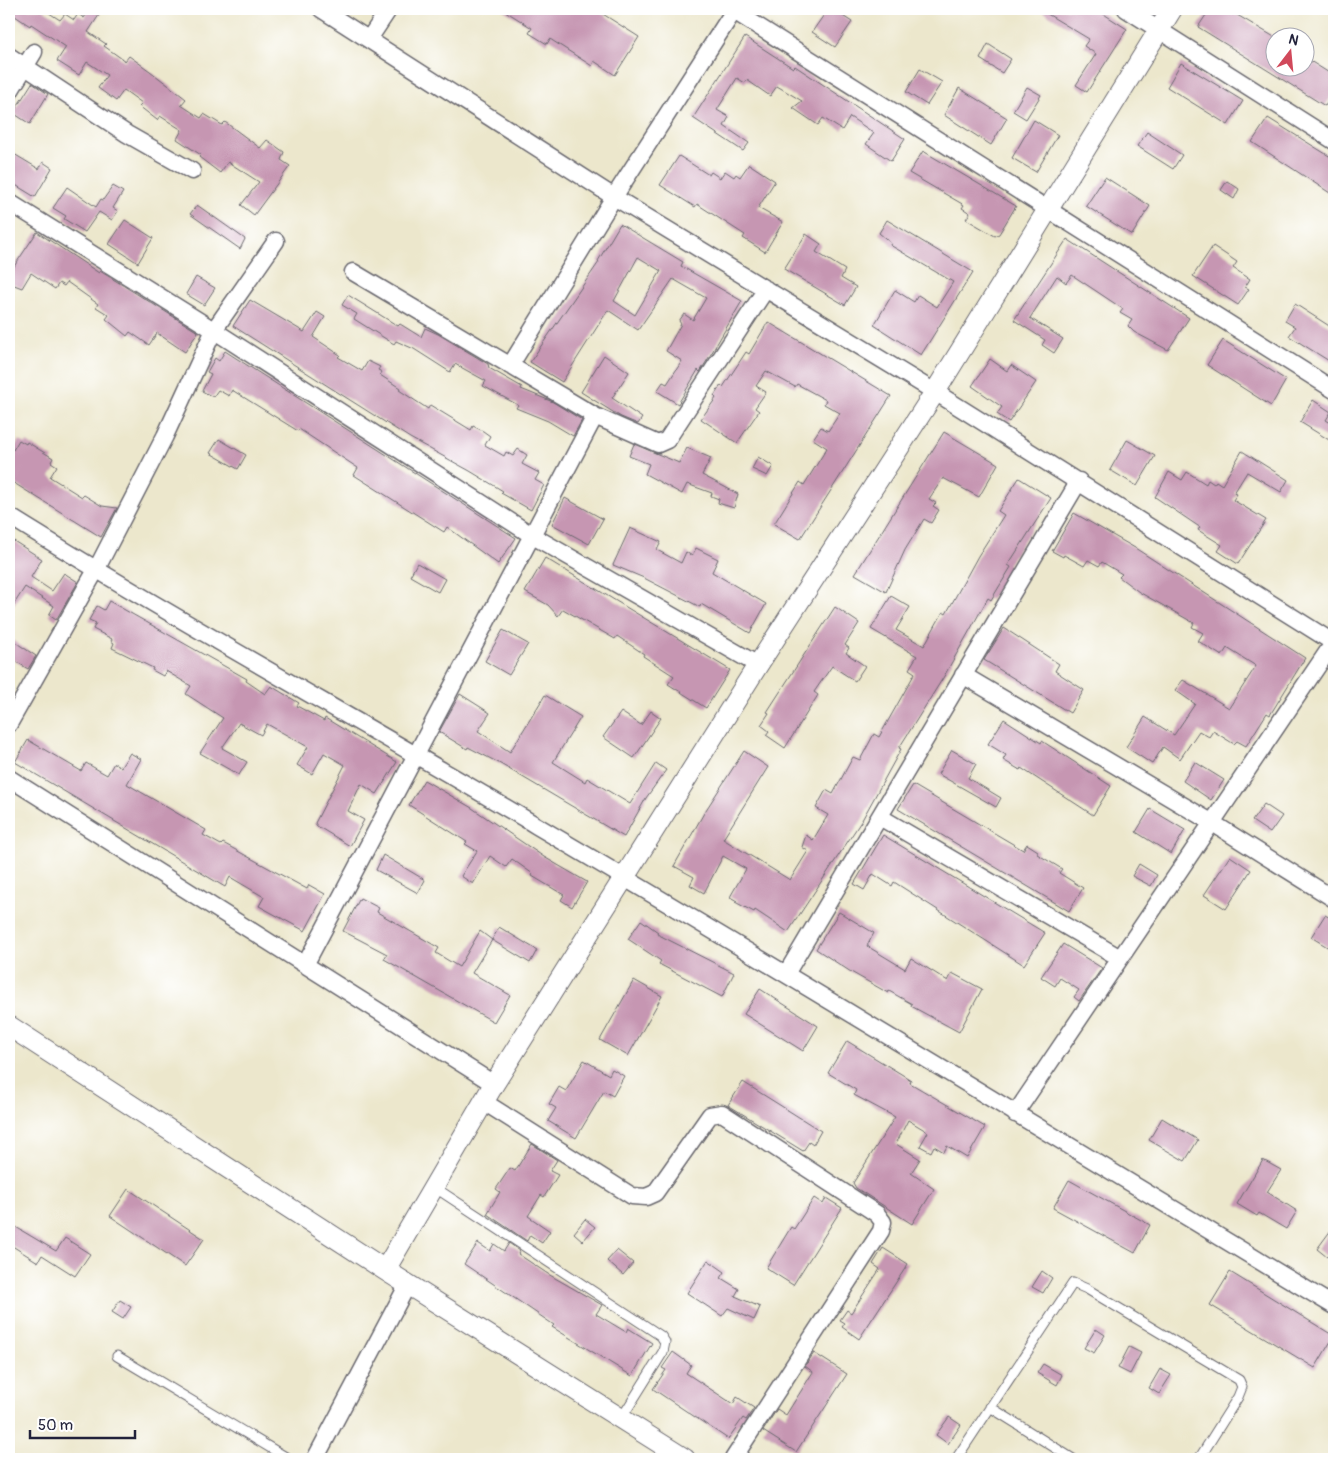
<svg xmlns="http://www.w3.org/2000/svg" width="1343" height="1468" font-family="Pangolin,sans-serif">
	<rect width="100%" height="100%" fill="#fff"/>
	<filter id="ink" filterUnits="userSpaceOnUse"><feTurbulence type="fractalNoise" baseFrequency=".02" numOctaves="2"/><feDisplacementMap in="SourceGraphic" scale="10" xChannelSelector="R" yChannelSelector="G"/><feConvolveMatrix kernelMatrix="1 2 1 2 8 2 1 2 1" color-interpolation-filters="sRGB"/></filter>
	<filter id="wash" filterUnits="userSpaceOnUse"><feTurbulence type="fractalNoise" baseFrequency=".0096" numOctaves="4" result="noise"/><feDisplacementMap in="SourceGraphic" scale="20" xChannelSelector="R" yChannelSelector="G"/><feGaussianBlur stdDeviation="1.12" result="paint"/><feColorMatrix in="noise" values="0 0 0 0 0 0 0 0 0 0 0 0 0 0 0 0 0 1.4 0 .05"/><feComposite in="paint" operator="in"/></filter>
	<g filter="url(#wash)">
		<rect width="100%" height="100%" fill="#ece7cc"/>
		<g id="blocks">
			<!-- building -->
			<path fill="#c696b2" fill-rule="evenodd" d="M9 9H43L60 20 65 14 74 20 78 14 84 18 90 9H103L88 32 106 44 104 46 125 61 129 56 150 71 186 99 181 105 201 118 204 114 222 125 225 122 260 148 267 140 284 152 281 160 290 166 254 215 241 205 259 182 228 162 220 173 199 157 201 155 177 139 182 130 160 116 157 120 139 106 142 103 124 90 116 101 98 88 107 75 87 62 79 75 57 61 66 47 31 24 30 26 9 12Z
				M502 9H595L639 37 615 75 594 61 592 66 550 39 547 44 529 33 532 28Z
				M828 9H832L852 22 835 47 812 32Z
				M1039 9H1096L1127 29 1087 92 1076 85 1096 54 1084 46 1089 39Z
				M1210 9H1227L1276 38V68H1306L1307 59 1334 76V93L1325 106 1198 27Z
				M745 37 793 68 795 66 905 139 891 161 866 144 874 133 850 117 842 130 823 118 818 125 793 108 802 101 777 86 770 96 747 80 745 83 737 78 717 110 729 117 724 126 749 143 743 151 693 118Z
				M988 44 1011 59 1002 73 980 59Z
				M1181 63 1243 101 1228 125 1167 87Z
				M920 69 942 82 927 105 906 92Z
				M32 83 48 94 30 124 13 113Z
				M1027 87 1041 95 1026 119 1013 111Z
				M959 88 1007 118 991 145 944 115Z
				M1268 118 1334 159V186L1330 193 1252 142Z
				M1034 120 1058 135 1036 172 1012 158Z
				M1147 132 1182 155 1173 169 1137 146Z
				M9 151 39 169 43 162 52 168 35 197 9 181Z
				M923 151 1016 206 999 234 995 236 966 219 970 213 962 208 964 205 909 173Z
				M679 156 709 175 711 172 720 178 725 171 734 177 736 174 740 177 749 164 775 181 758 208 783 222 765 252 743 238 745 235 697 204 695 207 660 185Z
				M1105 177 1150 206 1132 235 1086 206Z
				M1227 181 1239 189 1234 199 1221 190Z
				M113 186 123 192 113 208 118 211 112 220 99 212 85 232 64 219 66 216 53 208 67 187 96 207 101 199 103 200Z
				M197 205 245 239 240 249 190 214Z
				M125 220 153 238 138 263 109 244Z
				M887 220 973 272 921 355 874 325 895 290 914 302 918 295 937 307 953 282 890 245 891 243 879 233Z
				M620 224 683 262 681 266 742 301 711 354 700 372 698 370 678 404 657 391 663 382 667 384 682 361 666 351 681 324 679 321 684 314 693 320 706 298 673 279 638 330 608 310 562 382 530 362 599 262 598 261ZM638 257 661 271 635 315 614 301Z
				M37 232 99 273 100 271 198 332 185 352 157 333 149 345 130 332 127 336 106 319 109 315 96 307 98 304 67 282 64 286 59 283 55 289 31 273 22 288 9 283V274Z
				M806 234 821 244 816 252 845 270 841 278 856 287 845 305 784 269Z
				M1067 239 1189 318 1168 350 1134 332 1128 326 1132 320 1120 313 1123 309 1072 275 1066 283 1057 276 1030 318 1063 339 1054 353 1042 345 1045 340 1014 320Z
				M1213 246 1237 262 1233 268 1250 279 1245 287 1249 289 1238 305 1193 276Z
				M196 277 215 288 204 305 186 294Z
				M348 295 398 326 400 324 421 337 425 328 438 334 488 364 489 368 522 387 521 389 553 402 582 420 573 436 548 421 516 408 518 405 483 386 486 381 455 364 450 372 414 349 396 341 394 344 354 319 357 314 342 305Z
				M250 300 304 332 317 312 325 317 313 337 340 355 338 357 362 371 368 361 380 367 378 370 382 372 380 375 400 388 399 390 428 409 430 405 471 430 473 426 483 431 490 436 485 445 504 456 506 452 513 456 518 449 527 455 522 464 539 473 535 480 544 485 531 510 501 493 503 491 470 471 410 438 233 326Z
				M1295 304 1334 329V364L1289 336 1295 327 1285 321Z
				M768 322 891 396 800 539 774 524 800 482 804 485 827 448 813 439 821 427 828 431 840 413 824 404 826 400 797 384 795 387 766 371 756 386 766 392 755 408 759 411 737 443 701 419 716 398 714 396 721 385 723 387 746 352 749 354Z
				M1223 340 1286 380 1271 406 1207 365Z
				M225 351 516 538 498 564 447 527 444 532 354 475 358 468 299 429 298 431 232 390 229 396 218 390 213 397 202 391 211 374 207 372 215 358 219 361Z
				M604 355 629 372 612 398 642 418 638 424 621 417 581 392Z
				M990 359 1007 371 1011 365 1036 382 1009 422 997 414 1002 407 972 386Z
				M1313 400 1331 412 1326 420 1334 425V443L1300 422Z
				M944 432 998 464 979 497 943 478 929 499 936 503 933 506 939 510 931 523 924 519 905 550 886 592 855 574Z
				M219 439 246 455 238 469 210 453Z
				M19 440 26 444 27 442 53 458 51 462 57 466 50 477 82 497 84 495 102 506 117 508 101 537 9 480V447L13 450Z
				M1127 440 1155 456 1137 486 1110 470Z
				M634 444 679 463 687 448 711 458 702 475 738 494 734 508 718 503 719 499 711 496 712 493 687 484 682 494 647 475 645 474 649 464 629 456Z
				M1242 451 1288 480 1281 492 1247 472 1234 493 1237 494 1233 500 1266 520 1238 564 1218 551 1222 545 1198 530 1200 527 1198 526 1155 497 1169 472 1182 480 1187 472 1206 484 1208 480 1214 484 1216 481 1222 485Z
				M758 457 773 466 767 476 752 469Z
				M1019 478 1051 498 1008 565 1011 567 991 600 988 598 943 678 899 748 901 749 862 820 788 932 755 910 754 912 735 902 737 901 730 897 746 869 723 856 704 893 690 885 694 877 674 866 704 813 744 751 768 767 723 839 790 880 808 851 802 847 806 835 813 840 828 815 816 808 826 790 833 794 853 757 860 760 874 734 879 737 915 673 909 669 917 656 871 629 891 596 910 607 896 630 924 646 943 612 946 614 978 556 1004 515 998 511Z
				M565 498 603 519 589 544 552 524Z
				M1074 513 1135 548 1305 658 1270 715 1267 713 1246 746 1237 741 1234 744 1213 731 1209 737 1199 731 1180 759 1163 747 1152 764 1126 747 1145 717 1174 735 1195 704 1175 690 1183 680 1229 708 1256 666 1227 648 1222 656 1198 641 1203 633 1192 627 1194 623 1139 592 1119 577 1122 574 1102 562 1099 566 1088 560 1084 566 1064 555 1063 557 1052 551Z
				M630 528 661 542 657 550 681 563 686 552 692 556 696 548 718 559 712 572 766 604 750 633 701 604 700 607 644 578 613 565Z
				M9 538 42 559 31 577 52 591 64 573 78 582 56 620 49 615 54 606 25 587 9 612Z
				M545 558 730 670 706 708 668 684 674 676 643 656 644 654 617 636 615 639 563 609 558 616 548 605 525 592Z
				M417 563 445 579 438 592 410 576Z
				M109 601 247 679 246 681 265 694 271 686 299 703 297 706 324 721 325 718 397 762 377 794 361 784 348 811 364 820 350 846 317 826 315 823 345 765 324 753 312 774 297 765 308 747 267 724 261 735 239 723 222 748 247 762 239 775 200 753 223 718 186 694 191 686 166 671 163 676 152 670 153 668 112 648 114 643 111 641 112 639 93 629 96 623 89 620 97 606 104 610Z
				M835 607 859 623 845 645 849 648 846 653 865 666 855 681 832 666 814 692 818 695 785 748 766 735 769 731 761 725 769 713 767 712Z
				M1004 628 1059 664 1055 671 1084 690 1070 713 984 660Z
				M503 630 528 644 509 675 485 661Z
				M9 638 36 656 28 669 9 657Z
				M460 694 490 713 478 731 510 752 545 695 581 717 553 762 585 782 587 778 630 804 656 763 666 770 646 798 624 837 497 762 468 747 467 749 439 732Z
				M651 711 661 718 634 758 603 737 621 712 641 725Z
				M1004 719 1041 743 1042 741 1111 786 1093 815 1021 768 1020 770 1003 760 1006 755 988 744Z
				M28 740 81 771 86 763 107 775 114 763 121 767 130 753 141 759 127 784 206 830 203 835 221 845 223 843 307 889 309 885 325 894 305 931 259 906 264 897 230 877 225 887 15 762Z
				M952 750 976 764 968 778 1001 798 996 807 938 774Z
				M1195 762 1224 780 1211 800 1183 781Z
				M424 780 472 808 544 857 587 882 572 907 561 900 564 895 532 876 533 874 512 859 506 867 490 856 473 884 461 876 477 851 465 844 467 842 409 805Z
				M913 785 1023 850 1027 844 1038 851 1037 854 1062 869 1059 873 1083 888 1069 911 898 809Z
				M1264 804 1282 816 1270 833 1252 821Z
				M1150 809 1185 830 1171 854 1136 832Z
				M883 835 1045 933 1024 965 894 882 892 886 873 874 864 890 854 884Z
				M383 855 425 880 418 893 376 870Z
				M1230 856 1251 870 1226 909 1204 895Z
				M1139 864 1157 875 1151 886 1132 876Z
				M360 898 379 908 377 912 439 948 436 953 459 967 480 931 492 940 472 973 510 995 494 1022 384 959 387 954 343 931Z
				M839 912 874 933 867 946 905 969 911 958 948 981 952 973 982 989 959 1032 911 1006 912 1004 889 991 888 993 851 972 816 949Z
				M1325 915 1334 920V951L1311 937Z
				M641 920 658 932 657 934 734 973 722 997 659 964 661 961 628 939Z
				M499 927 537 950 530 963 492 940Z
				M1063 944 1102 968 1079 1001 1074 997 1079 990 1060 978 1055 986 1041 977Z
				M634 980 662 996 628 1056 600 1040Z
				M760 989 818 1026 803 1051 744 1014Z
				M847 1041 911 1080 910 1083 985 1127 967 1158 947 1146 944 1152 934 1146 931 1152 920 1146 928 1132 908 1120 896 1144 920 1159 911 1173 934 1189 912 1224 856 1188 853 1183 895 1117 854 1095 856 1090 828 1073Z
				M584 1060 609 1075 612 1069 624 1076 613 1096 604 1091 576 1138 548 1121 556 1108 549 1104 559 1087 566 1091Z
				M743 1082 821 1131 813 1145 809 1142 803 1151 728 1105Z
				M1162 1118 1198 1140 1185 1161 1149 1140Z
				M532 1144 557 1160 550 1171 558 1175 544 1197 541 1195 528 1216 550 1231 542 1243 530 1235 527 1241 487 1214 500 1192 496 1189 510 1168 515 1171Z
				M1263 1160 1281 1170 1267 1192 1297 1211 1286 1229 1259 1213 1257 1216 1237 1204Z
				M1069 1180 1150 1225 1135 1253 1053 1208Z
				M128 1189 204 1239 185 1266 110 1216Z
				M814 1198 823 1204 826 1198 842 1208 793 1285 766 1268 791 1227 794 1229Z
				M585 1219 595 1227 583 1241 574 1233Z
				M9 1223 56 1251 65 1238 90 1254 75 1276 42 1255 38 1262 9 1244Z
				M1334 1226V1248L1327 1257 1317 1249Z
				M478 1243 490 1251 494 1244 504 1251 509 1243 520 1251 518 1254 548 1274 602 1305 596 1314 626 1332 628 1328 652 1343 632 1376 552 1327 554 1325 464 1264Z
				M883 1248 908 1264 859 1339 842 1327 845 1323 840 1320 847 1310 851 1313 880 1269 873 1264Z
				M617 1250 633 1263 623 1275 607 1261Z
				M708 1260 725 1272 721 1278 739 1289 735 1296 760 1307 754 1320 728 1308 722 1316 687 1293Z
				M1042 1271 1052 1278 1043 1293 1032 1287Z
				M1230 1272 1334 1336 1315 1368 1210 1305Z
				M120 1300 131 1307 123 1319 112 1312Z
				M1096 1329 1105 1335 1094 1353 1084 1348Z
				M1129 1347 1141 1353 1130 1374 1118 1368Z
				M673 1352 691 1365 686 1373 733 1404 737 1397 754 1408 746 1420 743 1418 728 1439 653 1389 666 1370 662 1368Z
				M814 1353 847 1374 796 1452 763 1431 777 1409 786 1415 813 1372 805 1366Z
				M1043 1364 1062 1375 1057 1385 1037 1373Z
				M1160 1369 1171 1375 1159 1394 1149 1388Z
				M949 1417 961 1425 948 1444 936 1435Z"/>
		</g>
	</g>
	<g filter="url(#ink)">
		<use href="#blocks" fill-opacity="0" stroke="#69676e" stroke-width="1"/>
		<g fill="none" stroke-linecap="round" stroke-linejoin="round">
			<!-- service casing -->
			<g stroke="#69676e" stroke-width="11">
				<path id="service" d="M434 1187 661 1336 665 1342 663 1352 621 1419
					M117 1356 289 1459
					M990 1407 1073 1459
					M956 1459 1073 1283 1087 1289 1239 1380 1242 1387 1238 1397 1199 1459"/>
			</g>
			<!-- minor casing -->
			<g stroke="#69676e" stroke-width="19">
				<path id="minor" d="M321 9 614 197 935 392 1334 643
					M1126 9 1334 141
					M734 11 1334 390
					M369 39 389 9
					M9 56 127 134 192 171
					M9 93 34 52
					M9 202 204 324 533 536 758 665
					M353 272 595 416 658 444 667 440 766 289
					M510 366 614 197 735 9
					M9 516C182 624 362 722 537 826 804 983 1068 1146 1334 1306
					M963 675 1211 822 1334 899
					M9 724 96 570 165 436 214 330 276 241
					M9 778 494 1084
					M880 817 1120 958
					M305 965 595 416
					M786 974 1079 481
					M484 1102 632 1196 646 1197 655 1193 710 1115 722 1113 877 1214 883 1222 881 1231 733 1459
					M1015 1114 1334 642
					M315 1459 408 1284"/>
			</g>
			<!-- tertiary casing -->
			<g stroke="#69676e" stroke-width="22">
				<path id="tertiary" d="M9 1026 385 1270 685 1459
					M385 1270 494 1084 758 665 935 392 1172 9"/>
			</g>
			<!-- service -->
			<use href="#service" stroke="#fff" stroke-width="9"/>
			<!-- minor -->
			<use href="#minor" stroke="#fff" stroke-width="16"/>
			<!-- tertiary -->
			<use href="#tertiary" stroke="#fff" stroke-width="20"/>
		</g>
	</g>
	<!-- margin -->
	<rect width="1343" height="1468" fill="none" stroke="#fff" stroke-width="30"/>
	<!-- north arrow -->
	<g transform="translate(1290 52) rotate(16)"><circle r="24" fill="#ffffff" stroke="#a7a7b1"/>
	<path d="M0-4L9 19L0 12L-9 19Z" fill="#d1495b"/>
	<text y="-8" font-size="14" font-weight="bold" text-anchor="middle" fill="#22223b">N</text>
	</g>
	<!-- scale -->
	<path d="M30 1430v8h105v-8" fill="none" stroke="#22223b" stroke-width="2.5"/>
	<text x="38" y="1430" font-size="15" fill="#22223b" stroke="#ffffff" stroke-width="4" paint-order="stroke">50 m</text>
</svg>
